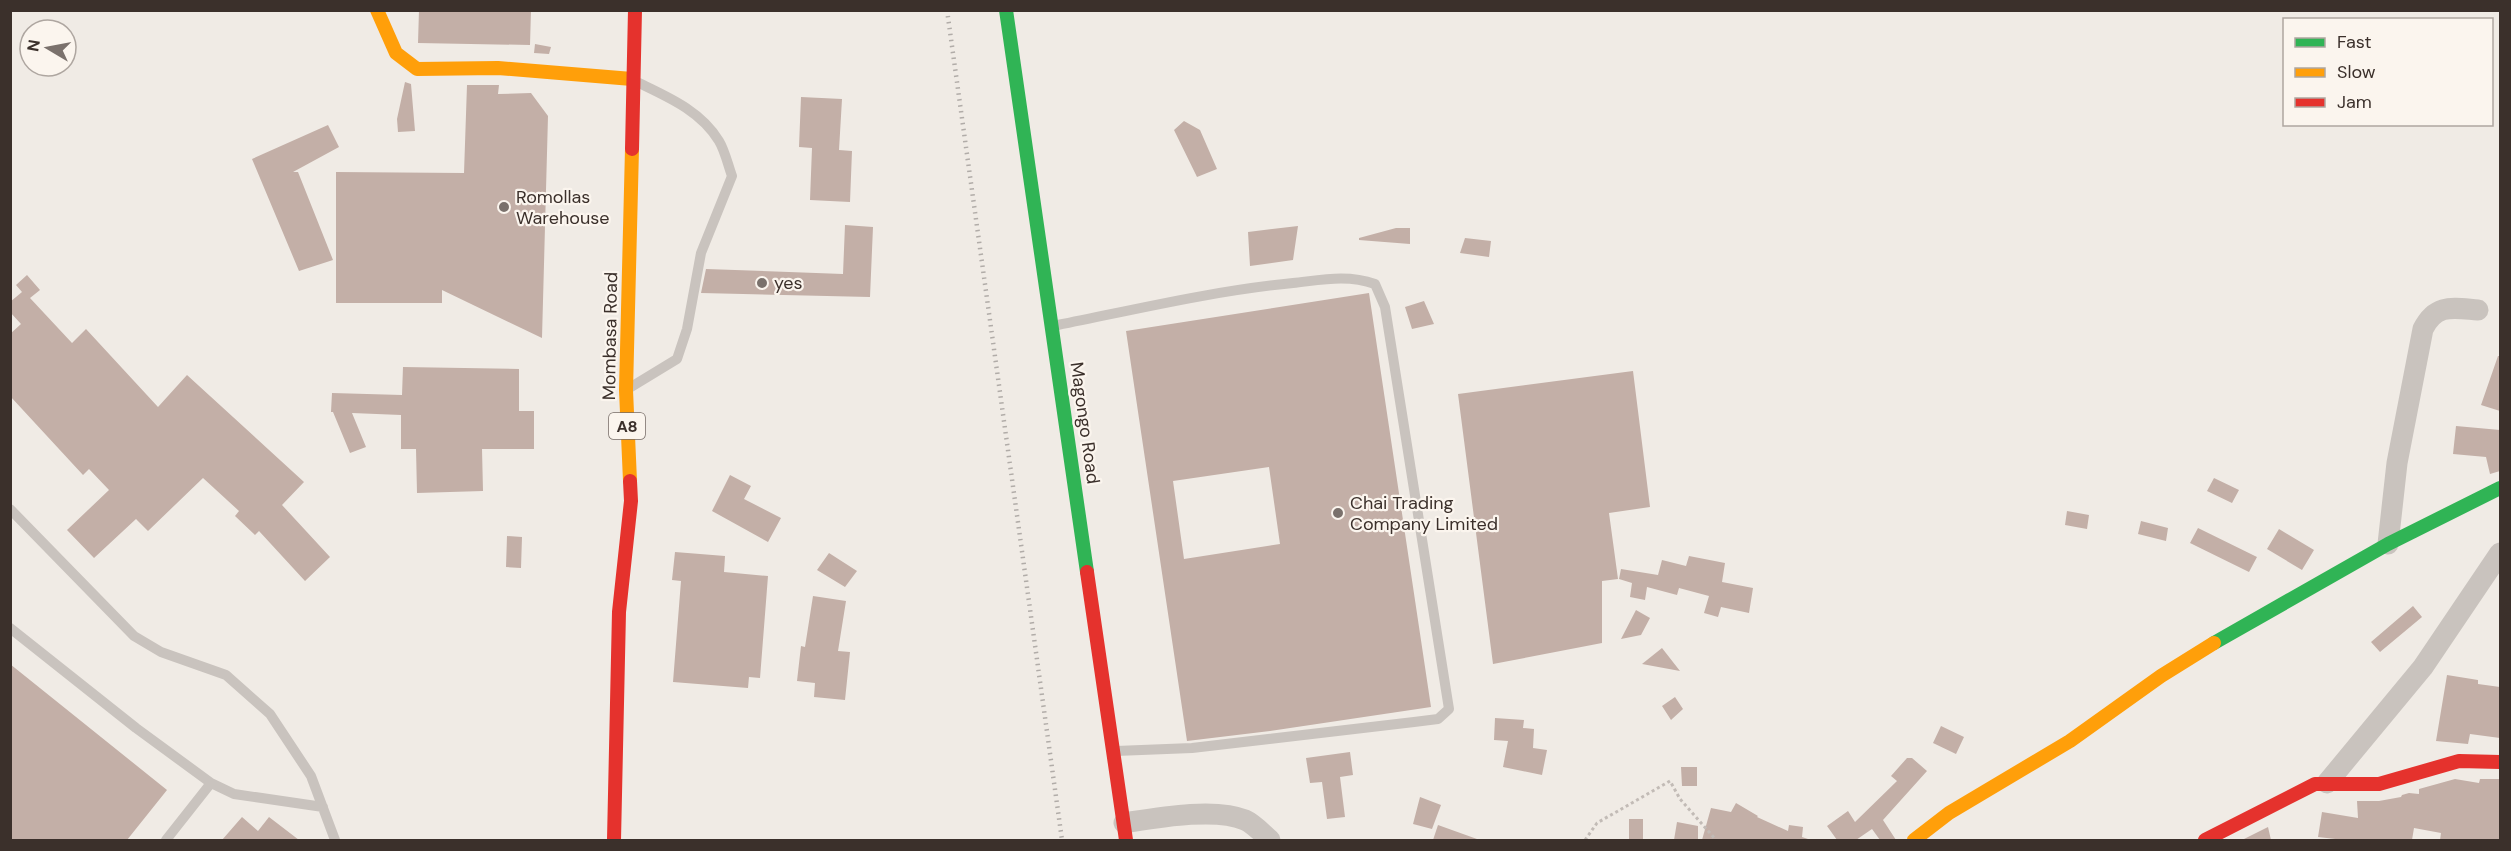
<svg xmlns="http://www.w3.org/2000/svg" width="2511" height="851" font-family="'DM Sans',sans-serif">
	<rect width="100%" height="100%" fill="#f0ebe5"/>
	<!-- building -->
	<path fill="#c3afa7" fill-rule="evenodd" d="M419 10H531L530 45 418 43Z
		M535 44 551 47 549 54 534 53Z
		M405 82 411 84 415 131 398 132 397 119Z
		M467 85H499L498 94 531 93 548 116 542 338 442 290V303H336V172L464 173Z
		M801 97 842 99 839 150 852 151 850 202 810 200 812 148 799 147Z
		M1184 121 1200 130 1217 169 1197 177 1174 130Z
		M328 125 339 147 293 172H298L333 260 299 271 252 159Z
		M845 225 873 227 870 297 701 293 706 269 843 274Z
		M1298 226 1293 260 1250 266 1248 232Z
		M1396 228H1410V244L1359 240V238Z
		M1465 238 1491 241 1489 257 1460 253Z
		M27 275 40 290 30 298 72 343 86 329 158 407 187 375 304 482 282 505 330 557 305 581 259 531 255 535 235 516 239 511 203 478 148 531 136 519 94 558 67 530 109 490 89 469 83 475 10 396V334L21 324 10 312V302L22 292 16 285Z
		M1369 293 1431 707 1270 731 1187 741 1126 331ZM1269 467 1280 544 1184 559 1173 481Z
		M1424 301 1434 324 1412 329 1405 307Z
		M2498 356H2500V411L2481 405Z
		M403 367 519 369V411H534V449H482L483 491 417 493 416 449H401V415L352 413 366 447 350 453 333 412H331L332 393 402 395Z
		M1633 371 1650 507 1609 513 1618 579 1602 581V643L1493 664 1458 394Z
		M2456 426 2500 430V471L2490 474 2486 457 2453 454Z
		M730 475 751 486 744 499 781 518 768 542 712 511Z
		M2214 478 2239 490 2232 503 2207 491Z
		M2067 511 2089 515 2087 529 2065 525Z
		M2141 521 2168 528 2166 541 2138 534Z
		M2198 528 2257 557 2249 572 2190 543Z
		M2279 529 2314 550 2302 570 2267 549Z
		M507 536 522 537 521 568 506 567Z
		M675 552 725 556 724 572 768 576 760 678 749 677 748 688 673 682 681 581 672 580Z
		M829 553 857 571 845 587 817 570Z
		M1689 556 1725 563 1722 582 1753 588 1749 613 1721 607 1718 617 1704 613 1709 596 1679 588 1677 595 1647 587 1645 600 1630 597 1632 583 1619 579 1621 569 1658 575 1662 560 1686 566Z
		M813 596 846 601 838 651 850 652 845 700 814 697 815 683 797 681 801 646 805 647Z
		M2413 606 2422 617 2380 652 2371 642Z
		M1636 610 1650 618 1641 635 1621 639Z
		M1662 648 1680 671 1642 664Z
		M10 664 167 790 127 840H10Z
		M2447 675 2478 680V684L2500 687V738L2470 734 2468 744 2436 741Z
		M1675 697 1683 709 1671 720 1662 706Z
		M1495 718 1524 720 1523 728 1534 729 1533 748 1547 750 1542 775 1503 767 1508 741 1494 740Z
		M1941 726 1964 737 1956 754 1933 743Z
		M1350 752 1353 775 1340 777 1345 817 1327 819 1322 782 1310 783 1306 758Z
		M1907 758H1912L1927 771 1883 820 1896 840H1880L1872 829 1856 840H1837L1827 826 1848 811 1855 822 1897 781 1891 776Z
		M1681 767H1697V786H1682Z
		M2455 779 2479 783 2480 779H2500V840H2440L2441 833 2414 828 2412 840H2344L2318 837 2322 812 2358 818 2357 801H2379L2401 797 2402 795 2409 793 2419 794V789Z
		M1420 797 1441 805 1432 829 1413 824Z
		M1736 803 1758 816 1757 817 1788 831 1789 825 1803 827 1802 837 1811 840H1702L1711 808 1731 812Z
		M242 817 258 831 269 817 299 840H222Z
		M1629 819H1643V840H1629Z
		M1677 822 1698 826V840H1674Z
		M1438 825 1477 839V840H1433Z
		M2268 827 2271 840H2242Z"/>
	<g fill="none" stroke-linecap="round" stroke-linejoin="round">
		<!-- path -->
		<path stroke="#c2bbb6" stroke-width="3" stroke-dasharray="3 3" stroke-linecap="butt" d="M1585 840 1597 823 1670 781 1680 799 1716 840"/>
		<!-- lane -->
		<path stroke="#c9c3be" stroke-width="10" d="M1053 326C1133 310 1212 291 1293 283 1321 280 1347 274 1375 284L1385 307 1449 709 1438 719 1414 722 1192 748 1116 751
			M631 387 677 359 687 329 701 253 732 176C728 165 725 151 719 141 701 111 668 97 639 83
			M10 509 134 636 161 652 226 675 270 714 311 776 335 840
			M10 628 136 728 211 783 234 794 323 807
			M166 840 211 783"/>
		<!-- street -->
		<path stroke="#c9c3be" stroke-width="21" d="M2388 544 2397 463 2423 329C2436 303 2453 308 2478 310
			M2327 783 2423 667 2500 553
			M1124 823C1156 818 1215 807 1245 820 1254 824 1263 834 1270 840"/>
		<!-- fast -->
		<path stroke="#30b455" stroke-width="14" d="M1006 10 1087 572
			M2214 643 2388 544 2500 488"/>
		<!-- slow -->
		<path stroke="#ff9f0a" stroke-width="14" d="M377 10 396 53 417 69 498 68 632 79
			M630 481 626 390 632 149
			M1914 840 1949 813 2070 741 2161 676 2214 643"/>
		<!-- jam -->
		<path stroke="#e5322d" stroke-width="14" d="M632 149 635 10
			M1087 572 1126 840
			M614 840 619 612 631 501 630 481
			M2205 840 2315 784H2379L2459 761 2500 762"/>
		<!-- rail -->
		<path stroke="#b1aca8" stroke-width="4.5" stroke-dasharray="1.5 4.5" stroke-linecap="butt" d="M947 10 1062 840"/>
	</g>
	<!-- markers -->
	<g fill="#7a716c" stroke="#fbf5ee" stroke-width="2">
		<circle cx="504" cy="207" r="6"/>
		<circle cx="762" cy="283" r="6"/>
		<circle cx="1338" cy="513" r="6"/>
	</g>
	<g text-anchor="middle" stroke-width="4.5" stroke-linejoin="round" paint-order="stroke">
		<!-- shield labels -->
		<rect fill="#fbf5ee" stroke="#756b66" stroke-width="1.5" x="609" y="413" width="36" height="26" rx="4.5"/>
		<g font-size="16" font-weight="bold" fill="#3b302b">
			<text x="627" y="432">A8</text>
		</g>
		<!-- poi labels -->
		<g font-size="18" fill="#3b302b" stroke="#fbf5ee" text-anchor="start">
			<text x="516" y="203">Romollas<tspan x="516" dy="21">Warehouse</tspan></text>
			<text x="774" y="289">yes</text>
			<text x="1350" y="509">Chai Trading<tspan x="1350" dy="21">Company Limited</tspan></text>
		</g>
		<!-- street labels -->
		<g font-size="18" fill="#3b302b" stroke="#fbf5ee">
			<text transform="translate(610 336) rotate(-89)" y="6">Mombasa Road</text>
			<text transform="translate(1085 423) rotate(82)" y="6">Magongo Road</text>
		</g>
	</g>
	<!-- border -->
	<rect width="2511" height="851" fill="none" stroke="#3b302b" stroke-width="24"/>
	<!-- legend -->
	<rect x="2283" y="18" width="210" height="108" fill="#fbf5ee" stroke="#aea6a0" stroke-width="1.5"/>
	<rect x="2295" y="38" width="30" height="9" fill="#30b455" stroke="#aea6a0" stroke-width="1.5"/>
	<text x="2337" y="48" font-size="18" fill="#3b302b">Fast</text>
	<rect x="2295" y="68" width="30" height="9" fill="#ff9f0a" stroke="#aea6a0" stroke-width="1.5"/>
	<text x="2337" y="78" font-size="18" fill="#3b302b">Slow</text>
	<rect x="2295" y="98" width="30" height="9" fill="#e5322d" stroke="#aea6a0" stroke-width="1.5"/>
	<text x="2337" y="108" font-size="18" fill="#3b302b">Jam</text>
	<!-- north arrow -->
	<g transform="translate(48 48) rotate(280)"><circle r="28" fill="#fbf5ee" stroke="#aea6a0" stroke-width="1.5"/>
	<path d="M0-4.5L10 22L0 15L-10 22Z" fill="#7a716c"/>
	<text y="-9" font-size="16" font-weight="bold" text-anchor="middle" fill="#3b302b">N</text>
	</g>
</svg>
